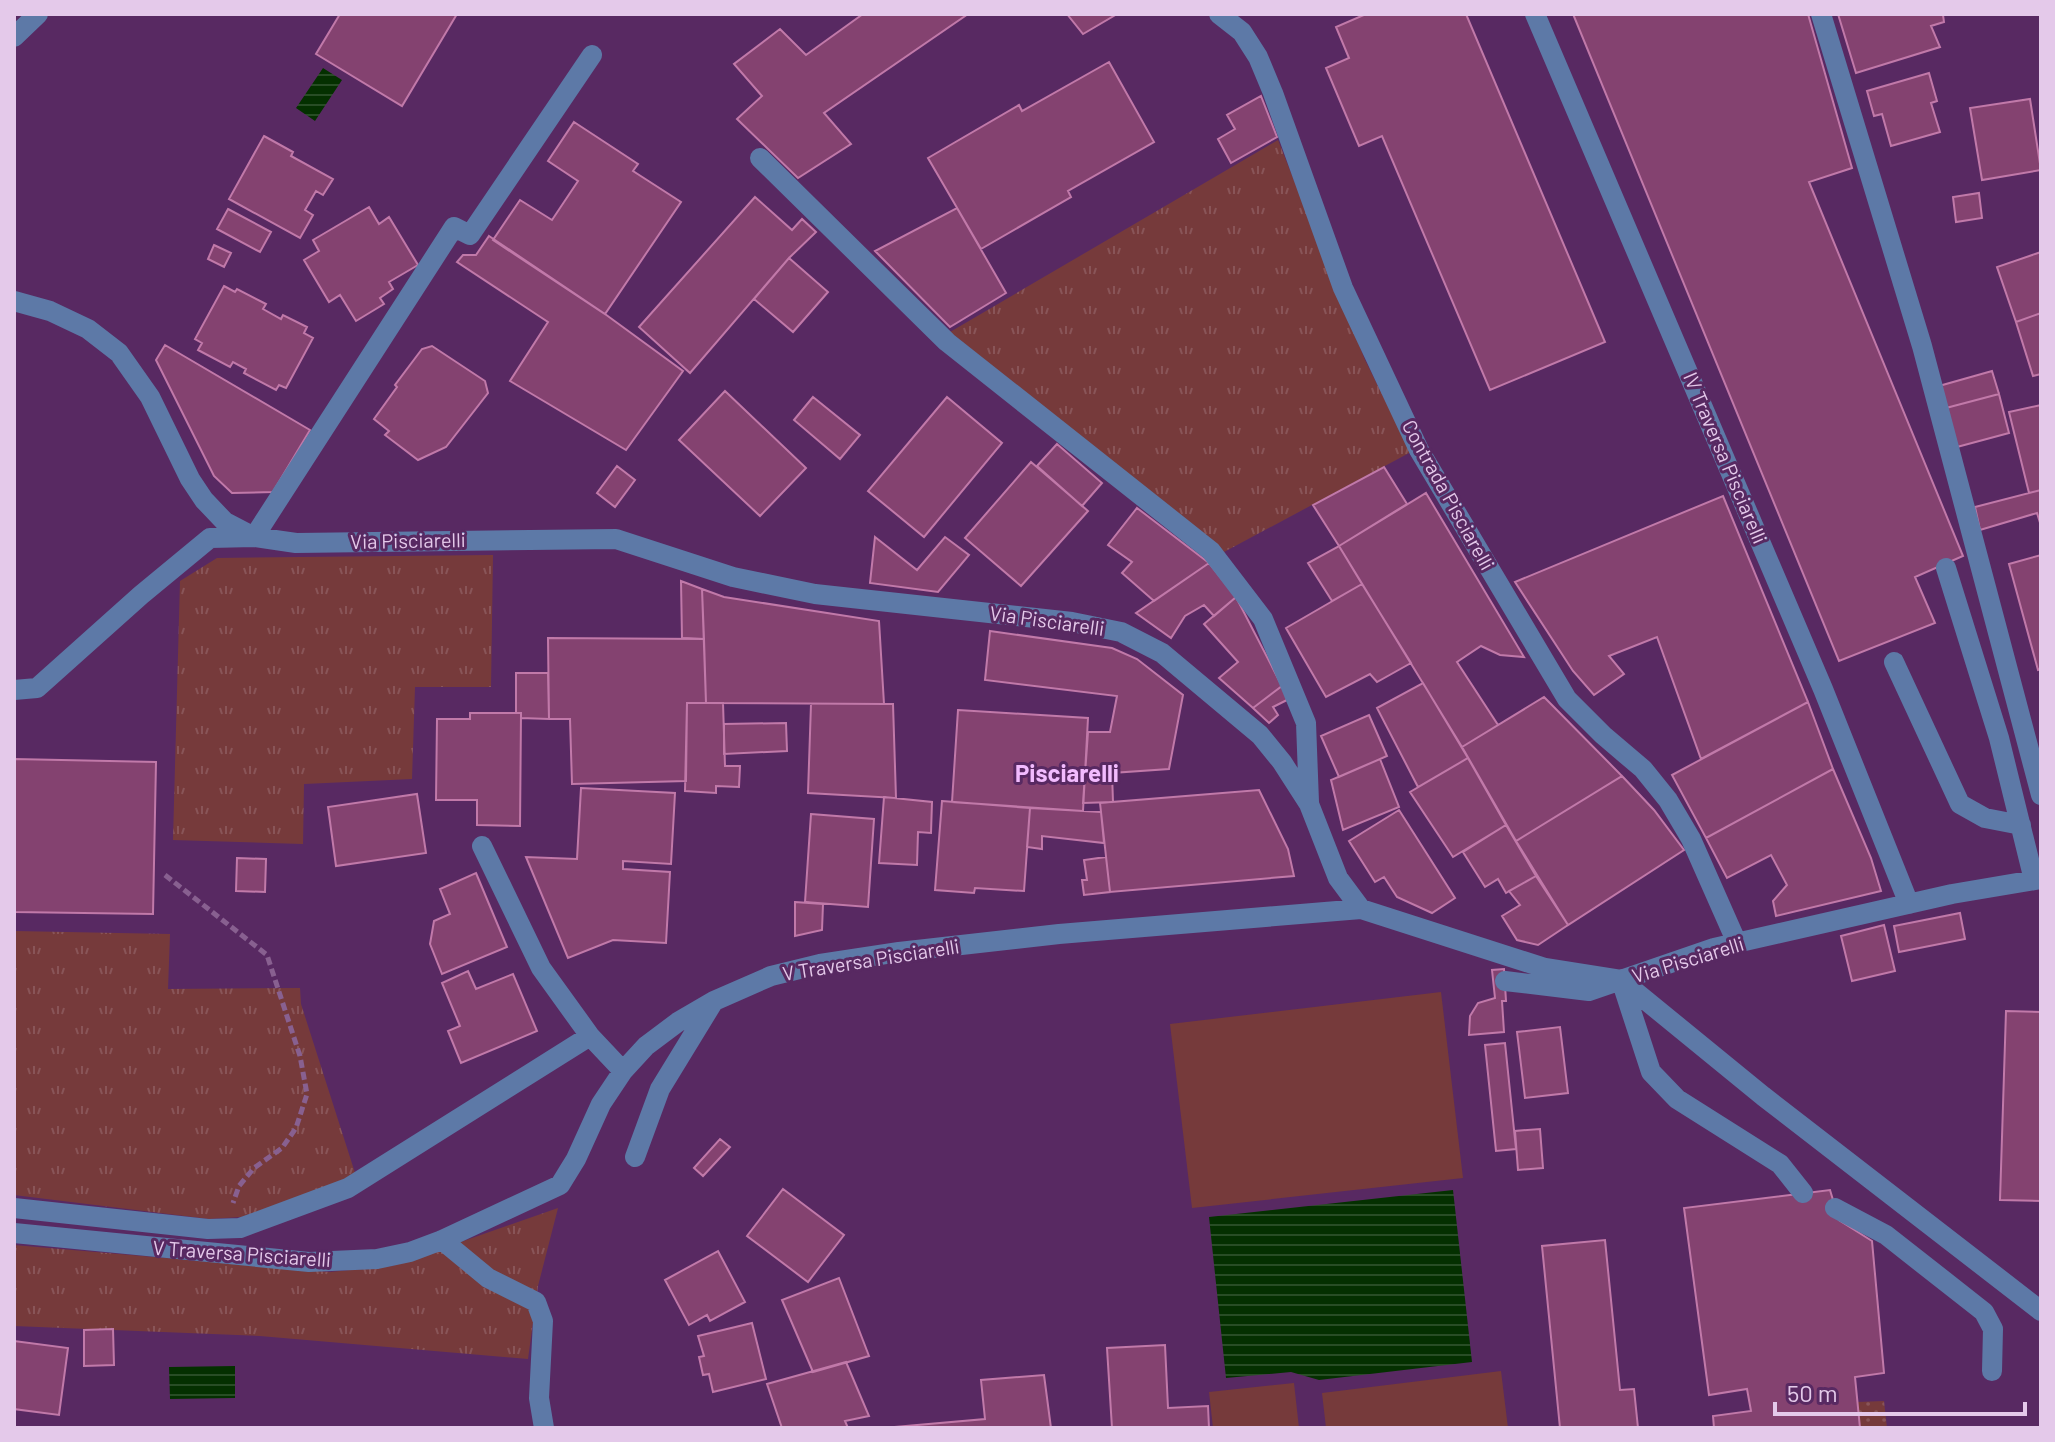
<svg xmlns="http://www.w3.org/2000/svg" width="2055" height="1442" font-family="Barlow,sans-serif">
	<defs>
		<pattern id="grass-tufts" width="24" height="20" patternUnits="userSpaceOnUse" patternTransform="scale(2)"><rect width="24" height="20" fill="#763a3b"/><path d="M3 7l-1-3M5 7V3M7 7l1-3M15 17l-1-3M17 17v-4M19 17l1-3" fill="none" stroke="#895558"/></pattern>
		<pattern id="park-dots" width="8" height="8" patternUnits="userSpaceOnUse" patternTransform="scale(2)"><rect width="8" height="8" fill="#763a3b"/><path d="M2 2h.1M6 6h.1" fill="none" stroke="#895558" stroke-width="1.8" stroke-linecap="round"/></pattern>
		<pattern id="water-rules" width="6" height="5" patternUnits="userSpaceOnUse" patternTransform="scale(2)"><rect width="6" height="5" fill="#043000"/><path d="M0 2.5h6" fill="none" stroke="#284d25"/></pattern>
	</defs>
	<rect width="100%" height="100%" fill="#582962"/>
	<!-- grass -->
	<path fill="url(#grass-tufts)" d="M1278 140 1365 360 1411 452 1224 552 950 332Z
		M493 555 491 687H415L412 779 304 784 303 844 173 840 180 581 217 558Z
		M14 931 170 934 168 989 300 988 301 1004 356 1176 256 1216 209 1219 14 1195Z
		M558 1208 538 1286 528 1359 260 1336 14 1326V1245L330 1272 392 1266Z"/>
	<!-- park -->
	<path fill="url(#park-dots)" d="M1884 1401 1887 1428H1860L1857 1402Z"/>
	<!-- pitch -->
	<path fill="#763a3b" d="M1441 992 1463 1178 1192 1208 1170 1024Z
		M1501 1371 1508 1428H1326L1322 1393Z
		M1294 1383 1299 1428H1213L1209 1392Z"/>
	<!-- water -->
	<path fill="url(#water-rules)" d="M323 68 342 80 315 121 296 108Z
		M1453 1190 1472 1362 1319 1380 1291 1372 1226 1378 1209 1217Z
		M235 1366V1398L170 1399 169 1367Z"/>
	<!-- building -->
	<path fill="#844270" stroke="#c179a9" stroke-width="2" d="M340 14H457L402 106 316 54Z
		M863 14H968L824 113 851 144 798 178 737 119 762 96 734 64 780 29 806 55Z
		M1067 14H1117L1083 34Z
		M1366 14H1466L1605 342 1490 390 1382 136 1359 146 1326 68 1349 58 1336 27Z
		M1573 14H1808L1852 168 1809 182 1963 556 1915 577 1935 623 1839 661Z
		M1838 14H1954L1943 15 1944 22 1931 26 1940 47 1856 73Z
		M1109 62 1154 142 1068 191 1071 197 981 249 928 158 1019 105 1022 111Z
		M1929 73 1937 101 1931 103 1940 132 1891 146 1882 114 1874 116 1867 91Z
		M1261 96 1277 137 1231 163 1218 139 1235 129 1227 115Z
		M2030 99 2041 170 1982 180 1970 108Z
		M574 122 638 164 633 171 681 202 605 314 493 240 520 200 552 220 578 181 548 161Z
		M264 136 293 152 291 156 333 179 323 195 316 191 305 210 313 215 300 238 229 199Z
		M1979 193 1982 218 1956 222 1953 197Z
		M755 197 792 230 802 219 816 232 789 258 690 373 639 327Z
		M369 207 379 224 389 217 418 265 389 282 393 289 380 298 384 304 356 321 340 295 329 302 304 260 319 251 313 240Z
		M957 208 1006 293 950 327 875 251Z
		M228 209 271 232 260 252 217 229Z
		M489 236 605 314 683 371 626 450 510 381 548 322 457 262 463 255H476Z
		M214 245 231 253 224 267 208 259Z
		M2041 252V313L2016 322 1997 267Z
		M789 258 828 292 793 332 754 299Z
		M224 286 235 292 237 289 266 304 263 309 281 319 283 315 307 327 304 333 313 338 286 388 279 385 276 390 244 373 246 369 233 362 230 367 198 350 202 343 195 339Z
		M2041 313V374L2033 376 2016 322Z
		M165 345 310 430 273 492 232 493 214 476 156 360Z
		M432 346 485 381 488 393 446 447 418 460 385 435 389 431 374 419 397 387 395 385 422 349Z
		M1992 371 1999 394 1946 408 1939 386Z
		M725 391 806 468 760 516 679 440Z
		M1999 394 2009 433 1957 447 1946 408Z
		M813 397 860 435 840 459 794 420Z
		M947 397 1002 443 924 537 868 491Z
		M2041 405V490L2029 493 2009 412Z
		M1057 444 1102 483 1082 506 1037 466Z
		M1031 462 1088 511 1021 586 965 538Z
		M617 466 635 480 615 507 597 493Z
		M1384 467 1407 504 1339 546 1313 505Z
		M2041 490V526L2037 513 1980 530 1975 507Z
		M1426 493 1524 657 1500 655 1481 646 1457 662 1498 725 1462 747 1339 546Z
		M1723 496 1808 702 1701 759 1657 637 1609 656 1624 674 1594 695 1573 671 1515 582Z
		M1137 508 1209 563 1154 601 1122 573 1132 562 1108 545Z
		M875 537 917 570 945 537 969 555 938 592 870 583Z
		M1339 546 1362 584 1332 601 1308 563Z
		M2041 555V669L2038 670 2009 564Z
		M1209 563 1236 597 1214 616 1204 605 1185 616 1171 638 1136 613Z
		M681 581 702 589 704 639 682 638Z
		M1362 584 1411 663 1377 682 1370 674 1326 697 1286 628Z
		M702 589 724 597 879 621 884 704 706 703Z
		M1236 597 1282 686 1253 708 1219 678 1238 662 1204 624Z
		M990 631 1112 648 1137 659 1183 695 1169 769 1112 773 1113 802 1083 803 1088 732H1110L1117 696 985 680Z
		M548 638 704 639 706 703H687L686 781 572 784 570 719H549Z
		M516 673H548L549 719 521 718V713H516Z
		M1423 683 1468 758 1418 787 1377 708Z
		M1282 686 1289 699 1273 707 1278 715 1269 723 1253 708Z
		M1544 697 1622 776 1516 841 1462 747Z
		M1808 702 1833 769 1706 838 1672 775Z
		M687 703H723L725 766H740L739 787 716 786V793L685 791Z
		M811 704H893L896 798 808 793Z
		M958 710 1088 718 1083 811 952 802Z
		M470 713H521L520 826 477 825V800H436L437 719H470Z
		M1369 715 1387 756 1339 777 1321 736Z
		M786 723 787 751 724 754V724Z
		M1468 758 1506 825 1453 857 1410 792Z
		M14 759 156 762 153 914 14 912Z
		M1380 759 1399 807 1343 830 1331 780Z
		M1833 769 1871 858 1881 891 1776 916 1773 901 1787 885 1771 855 1727 878 1706 838Z
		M1622 776 1654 810 1684 850 1568 925 1516 841Z
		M581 788 675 793 671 864 623 861V869L670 872 666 943 613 940 568 958 526 857 577 859Z
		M1259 790 1288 849 1294 876 1110 892 1100 803Z
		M417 794 426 853 336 866 328 807Z
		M884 797 932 802 931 833 918 832 917 865 879 863Z
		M942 801 1030 808 1024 891 975 888 974 893 935 890Z
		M1030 808 1101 812 1104 843 1042 836V849L1027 847Z
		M1399 810 1455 898 1432 913 1397 897 1384 877 1375 882 1349 841Z
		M811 814 874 819 868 907 805 902Z
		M1506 825 1536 876 1506 893 1498 879 1485 887 1463 852Z
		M1106 857 1110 892 1084 895 1082 880H1087L1084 860Z
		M237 858 266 859 265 892 236 891Z
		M476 873 507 947 442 974 430 944 434 921 450 914 440 889Z
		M1536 876 1568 925 1538 945 1517 940 1502 916 1520 905 1509 891Z
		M795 902 823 904 822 930 795 936Z
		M1960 913 1965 939 1899 952 1894 926Z
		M1884 925 1895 971 1852 981 1841 936Z
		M1504 969 1506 1001H1502L1504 1032 1469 1035 1470 1016 1478 1003 1495 998 1492 970Z
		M468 971 476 989 513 974 537 1031 461 1063 448 1031 460 1026 442 983Z
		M2006 1011 2041 1012V1201L2000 1200Z
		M1560 1027 1568 1093 1525 1098 1517 1032Z
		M1505 1043 1516 1149 1496 1151 1485 1045Z
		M1540 1129 1543 1168 1518 1170 1515 1131Z
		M720 1139 730 1147 703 1176 694 1168Z
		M783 1189 844 1235 808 1282 747 1236Z
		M1830 1190 1839 1220 1872 1241 1884 1373 1855 1377 1860 1428H1714L1713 1416 1751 1411 1747 1389 1709 1395 1684 1208Z
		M1605 1240 1620 1390 1634 1389 1638 1428H1560L1542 1246Z
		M718 1251 745 1302 710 1321 707 1315 689 1325 665 1280Z
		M839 1278 869 1356 813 1372 782 1300Z
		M752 1323 766 1379 713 1392 709 1374 703 1375 699 1357 704 1356 698 1336Z
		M113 1329 114 1365 84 1366V1330Z
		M14 1341 68 1348 59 1415 14 1409Z
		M1165 1345 1168 1408 1208 1406 1209 1428H1112L1107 1348Z
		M846 1362 869 1416 845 1421 848 1428H782L767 1384Z
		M1044 1375 1051 1428H883L985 1419 981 1380Z"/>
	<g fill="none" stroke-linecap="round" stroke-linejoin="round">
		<!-- path -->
		<path stroke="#886090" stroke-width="5" stroke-dasharray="8 4" stroke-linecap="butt" d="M165 875 267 955 300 1056 307 1094 296 1128 282 1148 254 1168 239 1186 233 1203"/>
		<!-- minor -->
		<path stroke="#5d79a7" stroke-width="20" d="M1219 14 1242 32 1258 57 1273 93 1343 288 1419 450 1567 699 1603 735 1643 769 1668 800 1691 839 1737 943
			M1535 14 1823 689 1909 904
			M1821 14 1922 346 2041 795
			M14 37 38 14
			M760 158 947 342 1211 551 1263 619 1306 723 1309 802
			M14 301 50 311 88 329 119 353 150 397 190 479 204 500 225 522 254 537 296 543 616 539 733 577 815 594 1072 622 1121 632 1162 653 1260 735 1282 762 1309 804 1338 878 1361 909 1545 968 1621 980 1763 1096 2041 1311
			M1946 568 1999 738 2034 880
			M1894 662 1960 804 1985 818 2021 825
			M14 690 37 688 141 595 210 538 254 537 454 227 470 235 592 55
			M482 846 541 968 590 1036 623 1071
			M1621 980 1651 1072 1677 1099 1780 1164 1803 1193
			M1505 981 1589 991 1714 948 1952 894 2041 879
			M635 1157 660 1089 712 1004
			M14 1208 208 1229 240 1228 348 1188 590 1036
			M1835 1208 1886 1235 1984 1312 1993 1329 1992 1371
			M14 1233 309 1262 377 1259 410 1252 442 1240 560 1185 576 1159 601 1104 623 1071 646 1046 678 1022 714 1001 771 976 820 964 899 952 1059 934 1361 909
			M442 1240 488 1278 536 1302 543 1321 539 1398 544 1428"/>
	</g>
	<g text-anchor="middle" stroke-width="6" stroke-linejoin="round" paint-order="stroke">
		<!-- street labels -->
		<g font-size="20" fill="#e4c9ea" stroke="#582962">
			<text transform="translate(1725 458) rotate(67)" y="7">IV Traversa Pisciarelli</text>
			<text transform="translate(1448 495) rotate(61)" y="7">Contrada Pisciarelli</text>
			<text transform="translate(408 541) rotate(-1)" y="7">Via Pisciarelli</text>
			<text transform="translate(1047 621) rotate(8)" y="7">Via Pisciarelli</text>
			<text transform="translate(871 960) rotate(-9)" y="7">V Traversa Pisciarelli</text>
			<text transform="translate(1688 960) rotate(-17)" y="7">Via Pisciarelli</text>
			<text transform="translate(242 1254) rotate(4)" y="7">V Traversa Pisciarelli</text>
		</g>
		<!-- quarter labels -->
		<g font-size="24" font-weight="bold" fill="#f2bbfe" stroke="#582962">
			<text x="1067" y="782">Pisciarelli</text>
		</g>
	</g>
	<!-- border -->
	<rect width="2055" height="1442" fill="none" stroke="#e4c9ea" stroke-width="32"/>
	<!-- scale -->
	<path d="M1775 1402v12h250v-12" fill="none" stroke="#e4c9ea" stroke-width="4"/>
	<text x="1787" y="1402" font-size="24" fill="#e4c9ea" stroke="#582962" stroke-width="6" paint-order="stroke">50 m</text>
</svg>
